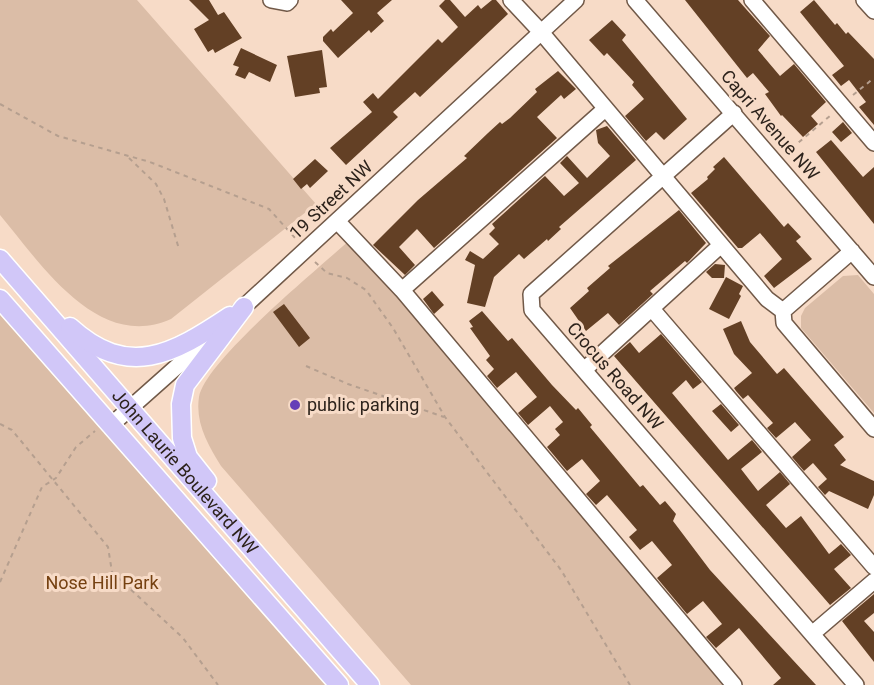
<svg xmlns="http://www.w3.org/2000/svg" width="874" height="685" font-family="Roboto,sans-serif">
	<rect width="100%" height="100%" fill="#f7dbc7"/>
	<!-- green -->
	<path fill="#dbbda7" d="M0 0H137L316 204 171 319C98 352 41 264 0 215Z
		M351 239 732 685H411L221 466C208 445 195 423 199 397 205 361 319 268 351 239Z
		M858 275 874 294V413L801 328V316L805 308 843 276Z
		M0 313 328 685H0Z"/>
	<!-- building -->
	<path fill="#634025" d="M189 0H209L218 15 224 12 242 38 215 53 213 49 208 52 194 29 209 20Z
		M341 0H392L377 13 384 21 371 33 369 30 338 58 323 41V37L331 29 333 32 353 13Z
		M445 0H450L465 17 478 5 481 9 492 0H496L508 14 420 97 415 92 393 112 398 117 346 165 330 148 372 112 363 102 373 93 378 99 438 39 442 43 458 27 439 6Z
		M685 0H738L770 36 758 50 780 76 794 64 826 102 811 116 818 124 803 137 782 115 781 116 765 94 769 92 753 73 747 78Z
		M814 0 835 25 837 23 846 34 848 32 874 59V125L859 107 866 102 849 80 841 86 832 75 844 66 800 12Z
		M612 20 626 35 622 40 687 119 664 140 656 132 646 141 625 116 644 99 632 85 634 82 607 53 604 56 589 40Z
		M241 48 277 65 270 82 249 72 245 79 235 75 239 67 233 65Z
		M322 50 327 87 319 88 320 93 295 97 287 56Z
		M558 71 576 89 564 99 561 95 537 117 557 138 434 248 417 229 399 247 415 265 405 275 373 245 418 200 467 158 464 156 488 133 500 122 502 124 510 118 537 92 535 89Z
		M843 122 852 133 841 142 832 132Z
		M607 126 636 160 559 227 561 229 548 241 547 239 524 259 519 254 494 277 485 307 467 303 475 265 465 260 470 251 483 259 499 244 489 234 495 228 492 224 545 176 564 196 579 183 560 163 567 156 587 178 610 156 598 143 596 130Z
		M831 140 863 177 874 167V224L816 152Z
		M724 157 784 227 788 223 801 237 796 241 812 259 774 288 764 276 782 259 760 233 742 248H738L691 193 708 179 707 177 715 169 713 167Z
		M315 159 328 171 310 188 307 184 301 189 293 179Z
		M679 210 706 243 687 263 685 261 650 291 653 294 619 325 608 313 586 331 570 308 589 291 587 288 610 268 608 266Z
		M715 264 725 265 724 278H712L706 272Z
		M726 277 743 286 739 294 741 296 729 319 709 309Z
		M432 291 444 305 434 314 423 299Z
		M284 304 310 338 299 347 273 312Z
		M482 311 508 341 512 338 552 385 576 410 578 408 592 425 590 427 640 487 643 485 660 505 665 501 676 514 673 521 710 570 816 685H773L781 678 739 628 716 648 706 637 722 624 703 601 687 614 657 578 672 565 652 541 640 550 629 537 637 530 607 495 596 505 586 494 600 481 582 459 567 471 547 447 560 435 555 429 563 422 550 406 528 425 518 413 537 397 516 372 497 388 487 376 494 369 486 360 490 356 470 328 473 327 469 321Z
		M741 321 750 342 777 374 784 368 844 437 834 445 846 460 840 465 874 481V495L868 509 829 491 825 495 818 487 827 479 813 463 804 471 792 457 811 440 795 422 776 438 767 428 773 423 748 395 743 399 736 391 734 388 752 373 734 354 723 329Z
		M661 334 702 382 693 389 686 380 672 393 728 460 752 440 762 452 741 469 758 491 780 472 790 484 766 505 786 528 801 516 829 554 841 544 851 555 834 569 851 588 830 605 614 356 630 342 639 353Z
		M721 404 739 425 731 432 712 411Z
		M874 594V613L864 621 874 632V662L842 621Z"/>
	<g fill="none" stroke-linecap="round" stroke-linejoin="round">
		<!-- minor casing -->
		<g stroke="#715948" stroke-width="18">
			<path id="minor" d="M271 0 287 3 290 0
				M511 0 541 32 767 299 783 311
				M635 0 874 277
				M752 0 874 143
				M864 0 874 11
				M734 113 531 294 532 310 856 685
				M337 221 402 290 734 685
				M852 251 783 311 784 323 874 429
				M402 290 605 109
				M652 309 874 567
				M236 314 576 0
				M584 370 721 245
				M110 426 218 330
				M812 634 874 581"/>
		</g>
		<!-- major casing -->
		<g stroke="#fff" stroke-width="21">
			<g id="major">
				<path id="s1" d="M0 259 370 685"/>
				<path d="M0 299 339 685"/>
				<path d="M70 327C128 380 173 354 230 316"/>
				<path d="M207 481 188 457 182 438 181 404 185 385 244 307"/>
			</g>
		</g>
		<!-- path -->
		<path stroke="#b59f8f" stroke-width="2" stroke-dasharray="4.5 4.5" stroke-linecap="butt" d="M853 95 874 78
			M0 104 58 136 150 162 269 209 296 239
			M785 154 831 115
			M129 158 156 184 164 199 179 249
			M315 262 327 273 347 278 366 290 393 328 445 417 561 570 630 685
			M306 366 348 384 444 417
			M0 424 12 430 108 547 112 572 183 638 218 685
			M0 582 42 487 56 478 76 447 95 431"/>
		<!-- minor -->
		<use href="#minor" stroke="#fff" stroke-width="15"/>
		<!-- major -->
		<use href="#major" stroke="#d1c7f8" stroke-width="18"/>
	</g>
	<!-- markers -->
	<circle fill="#653fb7" stroke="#f7dbc7" stroke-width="2" cx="295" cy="405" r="6"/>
	<g text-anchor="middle" stroke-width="6" stroke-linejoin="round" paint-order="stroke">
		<!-- street labels -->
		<g font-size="18" fill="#2c221b" stroke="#f7dbc7">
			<text transform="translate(770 125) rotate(49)" y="6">Capri Avenue NW</text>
			<text transform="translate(331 200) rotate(-43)" y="6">19 Street NW</text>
			<text transform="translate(615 376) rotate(49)" y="6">Crocus Road NW</text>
			<text dy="6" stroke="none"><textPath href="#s1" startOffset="282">John Laurie Boulevard NW</textPath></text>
		</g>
		<!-- poi labels -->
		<g font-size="18" fill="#2c221b" stroke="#f7dbc7" text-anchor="start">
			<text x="307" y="411">public parking</text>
		</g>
		<!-- park labels -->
		<g font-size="18" fill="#754111" stroke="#f7dbc7">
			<text x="102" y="589">Nose Hill Park</text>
		</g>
	</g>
</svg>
